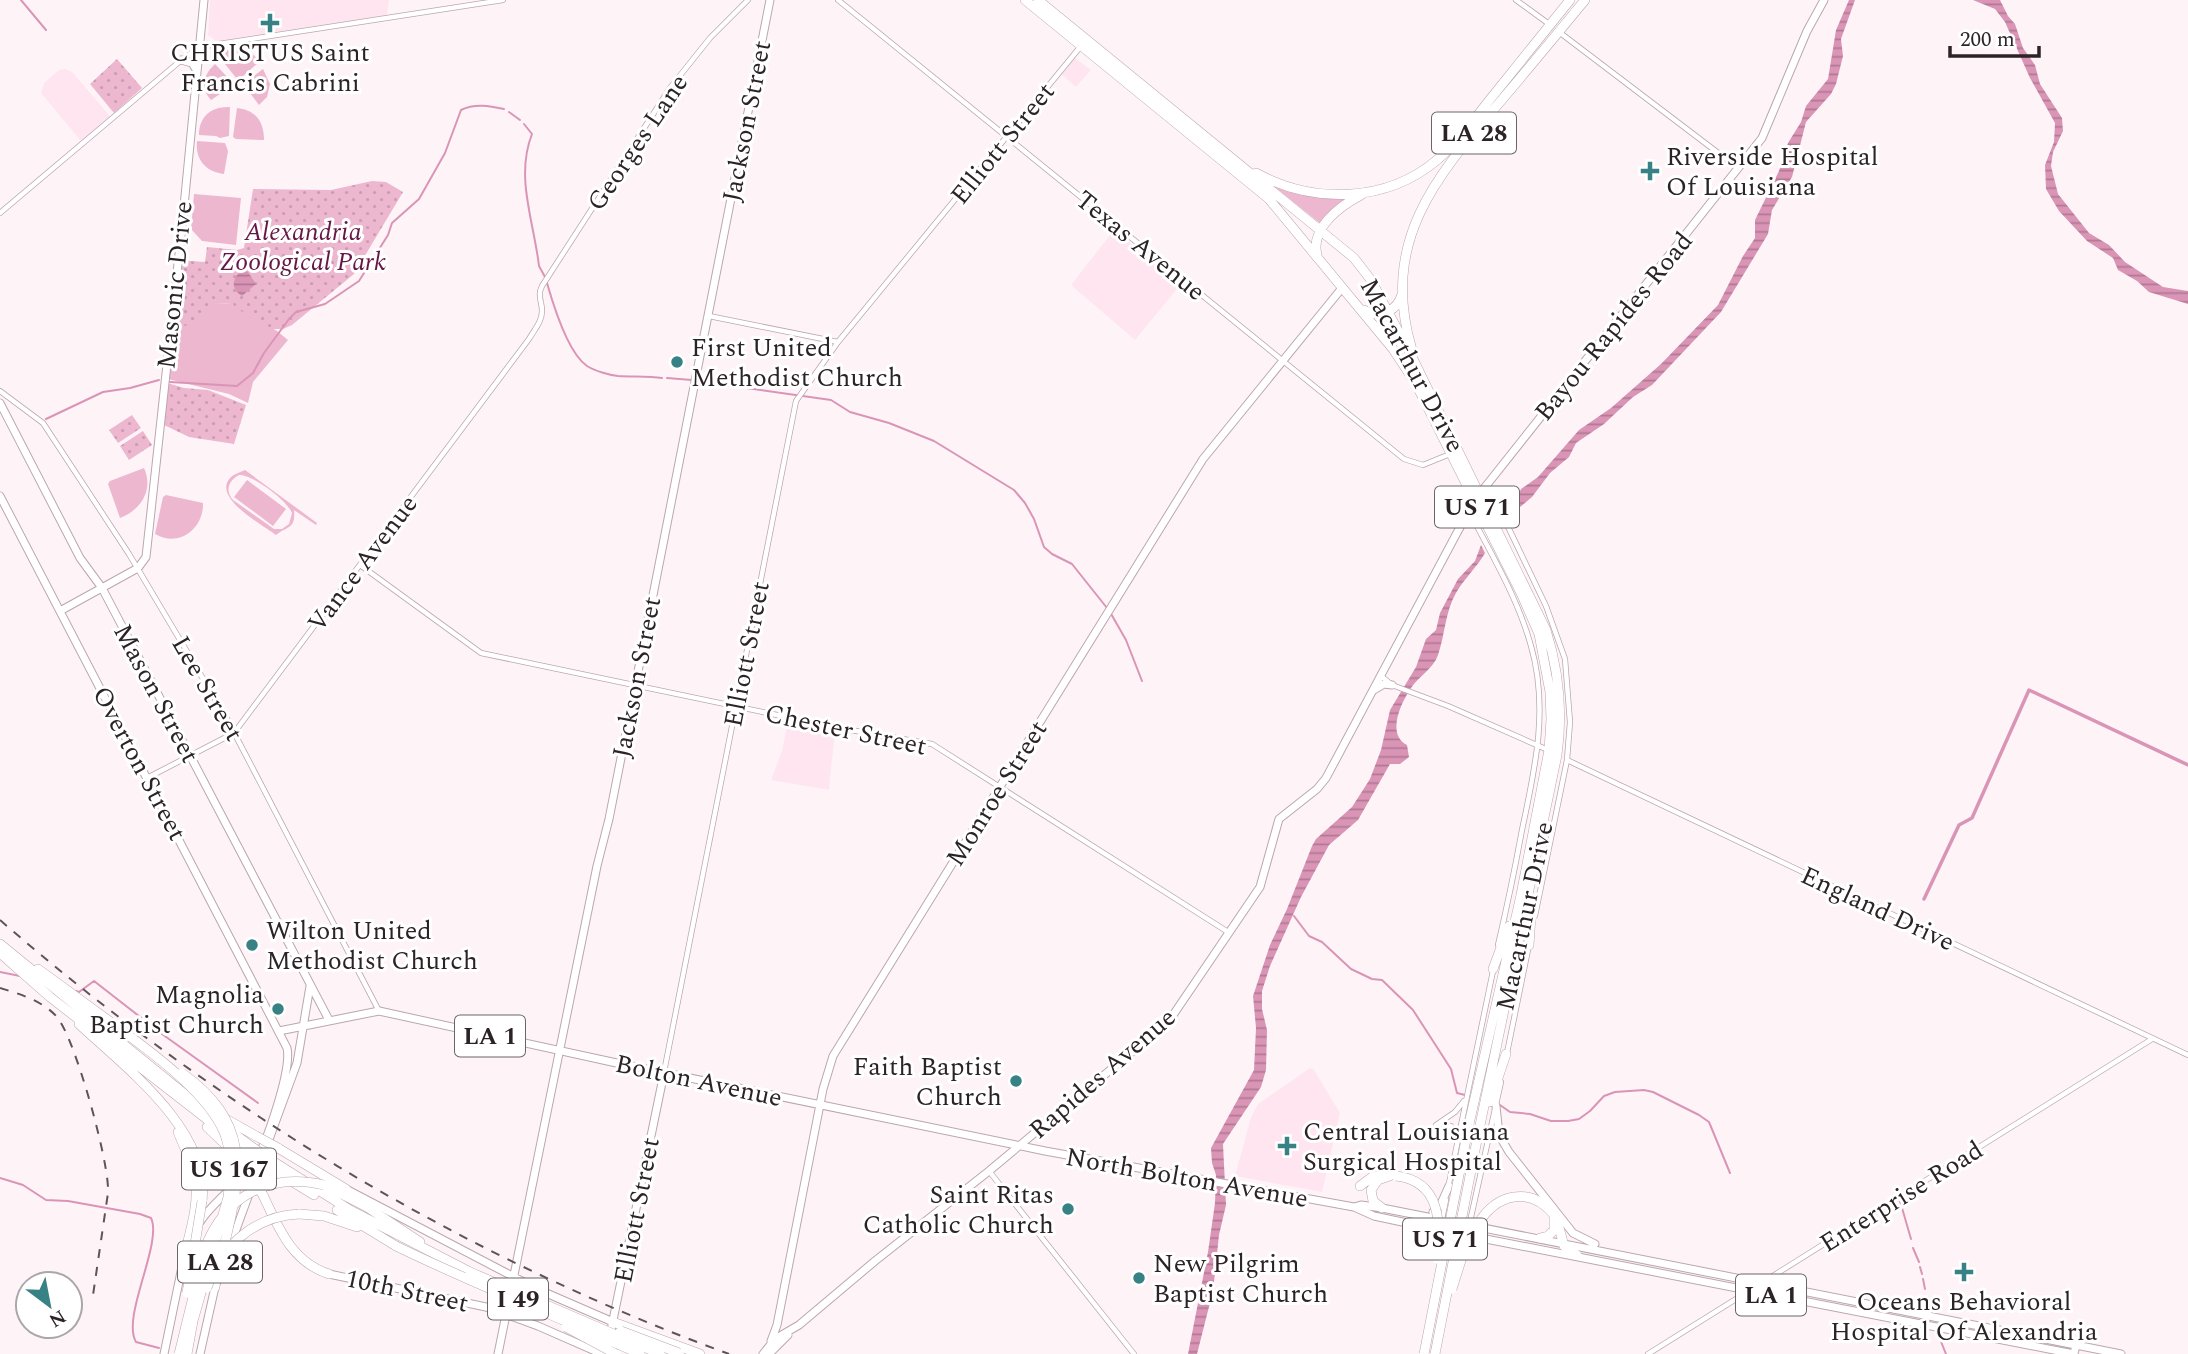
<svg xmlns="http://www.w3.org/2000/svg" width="2188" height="1354" font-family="Spectral,serif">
	<defs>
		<pattern id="park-dots" width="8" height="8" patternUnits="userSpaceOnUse" patternTransform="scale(1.75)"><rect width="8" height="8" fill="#ecb7cf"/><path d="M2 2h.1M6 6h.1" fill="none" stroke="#cb9db2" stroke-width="1.8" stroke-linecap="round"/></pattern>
		<pattern id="water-rules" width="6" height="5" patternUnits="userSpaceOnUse" patternTransform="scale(1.75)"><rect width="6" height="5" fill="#da95b6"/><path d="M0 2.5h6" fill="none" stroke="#b17994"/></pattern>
	</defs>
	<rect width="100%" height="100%" fill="#fef4f8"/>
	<!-- built -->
	<path fill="#fee5f0" d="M210 0H389L387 15 216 41 208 35Z
		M1075 58 1091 70 1076 87 1061 74Z
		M65 69 72 72 110 116 81 141 41 93 44 83 59 70Z
		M1114 230 1181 284 1135 340 1071 285Z
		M788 721 835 730 829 790 771 780 782 751Z
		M1310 1068 1314 1070 1340 1113 1322 1192 1235 1176 1251 1117 1258 1104Z"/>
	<!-- grass -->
	<path fill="#ecb7cf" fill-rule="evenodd" d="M234 48 249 51 260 61 240 79H237L217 54Z
		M215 64 233 83 232 86 211 100C200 88 203 75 215 64Z
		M263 69 270 84 267 97 259 105 243 84Z
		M230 107 229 136 220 138 216 136 199 135C199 117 211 106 230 107Z
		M237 108C256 110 264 122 264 140L236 139 233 137Z
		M197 141 225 143 228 151 224 174C206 172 195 160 197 141Z
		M1270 183 1350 198 1322 225Z
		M194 194 241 198 236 245 202 241 191 229Z
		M216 303 232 304 277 331 288 340 253 382 248 403 229 394 168 379 174 326Z
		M144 468C154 490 141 510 120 518L108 484 110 481Z
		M245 470 317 523 316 525 294 510C296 530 286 526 276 535 263 525 212 498 230 478 234 474 241 472 245 470ZM239 475C252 474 287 500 292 513L289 524 282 529H274L233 500C225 491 228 481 239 475Z
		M247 480 286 509 273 526 234 497Z
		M166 495 203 503C204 529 178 548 155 534L163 497Z"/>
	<!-- park -->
	<path fill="url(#park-dots)" d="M117 59 142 88 114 113 90 84Z
		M372 181 386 182 403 192 354 274 292 325 283 329H271L254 321 232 304 216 303C201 322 195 325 171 328L177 260 205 262 207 247 237 250 244 248 253 189 331 190Z
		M164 382 184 388 208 390 246 405 234 444 189 437 160 423Z
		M132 415 141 428 118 443 109 430Z
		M143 431 152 445 129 460 120 446Z"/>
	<!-- water -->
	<path fill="url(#water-rules)" d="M1849 0H1855L1841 39 1843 56 1836 84 1831 94 1806 122 1792 177 1772 210 1768 234 1721 312 1652 385 1633 397 1604 424 1576 443 1569 457 1550 473 1532 497 1513 513 1509 521 1504 514 1514 504 1521 489 1538 477 1579 430 1611 408 1661 364 1718 305 1743 256 1755 238V220L1779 171 1788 143 1801 122 1806 106 1828 79 1836 30Z
		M1973 0H2000L2008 16 2015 24 2023 48 2035 65 2040 84 2062 118 2063 131 2053 152 2051 166 2058 194 2089 233 2109 245 2125 262 2163 287 2188 291V304L2149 292 2137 281 2118 270 2113 258 2087 241 2059 211 2046 189 2045 165 2054 142 2055 123 2030 78 2005 22 1995 9Z
		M243 269 248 272 256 284 242 296C229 288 233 277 243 269Z
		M1481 545 1485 553C1477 567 1464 579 1456 593 1445 612 1445 635 1438 655 1434 668 1418 677 1411 688 1401 703 1386 734 1407 745L1409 757 1400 764H1390L1358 820 1329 845 1301 897 1270 966 1262 991V1009L1267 1030 1266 1070 1261 1087 1223 1144 1226 1205 1219 1235 1213 1291 1197 1354H1188L1208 1252 1215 1203 1216 1175 1212 1163 1211 1148 1254 1070 1256 1028 1253 996 1270 945 1287 909 1312 846 1316 839 1352 807 1370 779 1381 750 1390 710 1416 667 1426 639 1436 630 1440 613 1458 579 1475 561Z"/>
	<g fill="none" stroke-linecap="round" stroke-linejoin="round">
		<!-- stream -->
		<path stroke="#da95b6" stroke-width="2" d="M21 0 46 30
			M509 112 520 120
			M524 124 532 134C515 177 534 222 539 266L545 277
			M547 283C553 304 568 353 587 366 595 371 609 375 618 376 633 377 648 376 662 378
			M667 378 692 380
			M697 381 831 400 850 412 889 423 934 441 1014 490 1025 503 1034 519 1044 547 1052 554 1072 564 1107 608
			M170 382 237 386 253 373 264 353 289 319 296 312 325 304 359 281 388 235 392 223 419 199 445 153 461 110C475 103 490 106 504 109
			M46 419 103 392 130 388 159 380
			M1110 612 1126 640 1142 681
			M1294 916 1309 936 1322 942 1351 969 1372 979 1382 980 1413 1010 1451 1069 1457 1093 1465 1095
			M0 972 20 976
			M76 991 79 992 94 981 162 1034 258 1103
			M1500 1105 1510 1112 1530 1114 1551 1121H1568L1579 1119 1590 1111 1604 1096 1615 1092 1644 1090 1653 1092 1699 1115 1709 1122 1730 1173
			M0 1178 23 1185 46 1200 68 1201 140 1214 151 1218C163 1243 121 1317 136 1342L159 1348
			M1900 1201 1911 1239
			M1913 1248 1919 1262
			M1920 1267 1922 1274
			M1923 1279 1925 1289
			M1928 1297 1932 1314
			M1936 1329 1946 1354"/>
		<!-- canal -->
		<path stroke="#da95b6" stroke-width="3.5" d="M1924 899 1959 825 1972 818 2029 690 2188 765"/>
		<!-- minor casing -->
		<g stroke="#bca6af" stroke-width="6">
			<path id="minor" d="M838 0 1404 459 1423 465 1450 454
				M1516 0 1549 24
				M1559 32 1738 168
				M0 213 179 62 199 47 503 0
				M709 316 838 342
				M0 391 43 423 129 554 227 719 379 1011
				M1487 483 1546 606 1565 659 1570 722 1567 760 1535 916
				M1469 511C1491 554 1518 598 1531 646 1549 708 1535 769 1522 830 1515 868 1507 907 1498 945
				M360 565 481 653 839 728 932 744 1228 932
				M1381 676 1392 685 1448 706 1548 750
				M1567 760 2188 1055
				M147 778 234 733 529 339C534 330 542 322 542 311 542 301 537 296 542 286L670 88 710 38 748 0
				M1507 1053 1529 945
				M664 1072 796 401 838 342 1081 46
				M1440 1124 1451 1126 1456 1136
				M1436 1125 1455 1112 1464 1101
				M989 1171 1134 1354
				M1448 1188 1493 971
				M1442 1219 1446 1200
				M1467 1235 1501 1082
				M1648 1354 2152 1039"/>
		</g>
		<!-- major casing -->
		<g stroke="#bca6af" stroke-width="9">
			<path id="major" d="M181 60 192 63 197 71
				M0 403 80 558 102 588 132 645 329 1020
				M0 496 287 1048C292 1069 267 1142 255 1162 240 1184 215 1199 200 1222
				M60 611 138 568 146 557 182 227 204 0
				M1374 690 1384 684 1392 685
				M279 1031 379 1011 612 1062 875 1116 1045 1151 1354 1207 1374 1216 1440 1230 2074 1354 2076 1345
				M1496 1106 1499 1135 1509 1152 1573 1233 1595 1244
				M346 1189 537 1289 613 1322
				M1354 1207 1361 1205 1382 1208 2121 1354
				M1433 1212 1440 1206 1449 1186
				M329 1274 486 1307 538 1326 602 1354
				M771 1341 777 1325 823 1089 833 1056 1203 459 1342 288
				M164 1354 183 1262
				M200 1354 215 1287 297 1063 310 986
				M498 1354 597 866 609 819 770 0
				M606 1354 664 1073
				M763 1354 775 1339 799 1325 875 1261 989 1171 1169 1021 1260 887 1279 819 1317 789 1326 778 1474 501 1762 138 1807 31 1824 0
				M769 1354 788 1335"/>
		</g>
		<!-- highway casing -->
		<g stroke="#bca6af" stroke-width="10">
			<path id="highway" d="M1025 0 1269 199 1393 349 1416 384 1521 593 1539 634 1550 692 1551 719 1549 750 1521 895 1469 1124
				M1038 0 1354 258 1371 280 1410 353 1546 630C1559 671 1563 712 1557 755L1478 1135
				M1256 173C1313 204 1386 203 1437 160 1460 141 1477 115 1496 92 1521 61 1545 31 1570 0
				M1317 255C1310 228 1340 206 1361 195
				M1364 310C1379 319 1398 311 1402 294
				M1412 350C1380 242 1434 179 1500 102 1528 69 1557 34 1585 0
				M0 944 214 1118
				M1529 945 1532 901
				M0 953 50 997 249 1152
				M38 969 116 1026
				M1493 969 1509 926
				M79 1024C126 1068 210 1130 202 1201
				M1490 1102 1506 1054
				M224 1118 256 1136
				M207 1127 230 1149
				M228 1129 252 1147
				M178 1132C184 1147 192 1162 195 1178 200 1206 188 1238 182 1265
				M278 1148 346 1189
				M274 1162 350 1210 470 1272
				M270 1168 314 1195
				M324 1185 367 1207 420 1242
				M1360 1186 1372 1177 1382 1175
				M263 1195C279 1229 292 1262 329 1274
				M1382 1208 1373 1201 1371 1190 1378 1180 1392 1175
				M337 1210 396 1246
				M299 1214 324 1216 357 1227
				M1557 1220 1564 1246 1577 1255
				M1478 1224C1496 1194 1530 1185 1554 1215V1230L1548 1236 1540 1238
				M215 1287 216 1272 225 1242
				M613 1322 700 1354"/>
		</g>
		<!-- minor -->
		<use href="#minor" stroke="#fff" stroke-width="4.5"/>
		<!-- major -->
		<use href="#major" stroke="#fff" stroke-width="7"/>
		<!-- highway -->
		<use href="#highway" stroke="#fff" stroke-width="9"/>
		<!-- rail -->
		<path stroke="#5e5458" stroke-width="2" stroke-dasharray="9 9" stroke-linecap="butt" d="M0 920C215 1107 461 1256 729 1354
			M0 988C20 994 43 1001 57 1017 75 1038 110 1164 108 1193L92 1302"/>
		<!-- highway-bridge casing -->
		<g stroke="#bca6af" stroke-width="10" stroke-linecap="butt">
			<path id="highway-bridge" d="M116 1026C151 1052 207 1092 224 1132 232 1152 231 1177 228 1197L193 1321 187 1354
				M182 1073C249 1121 243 1169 225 1242
				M256 1136 278 1148
				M252 1147 274 1162
				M249 1152 270 1168
				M241 1161 263 1195
				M1396 1176C1441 1181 1441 1223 1437 1259
				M396 1246C476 1285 559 1317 640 1354
				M470 1272 660 1354
				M207 1288C220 1247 254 1216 299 1214
				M1452 1289 1464 1251 1478 1224
				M187 1293 202 1201
				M566 1327 616 1354
				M621 1331 679 1353
				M179 1354 205 1248C225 1196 269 1172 324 1185
				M1424 1354 1469 1124
				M1435 1354 1478 1135"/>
		</g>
		<!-- highway-bridge -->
		<use href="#highway-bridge" stroke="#fff" stroke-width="9"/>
	</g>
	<!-- markers -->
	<g fill="#388185" stroke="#fff" stroke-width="2.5">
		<path d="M266.5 12.5h7v7h7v7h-7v7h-7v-7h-7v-7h7z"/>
		<path d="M1646.5 160.5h7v7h7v7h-7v7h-7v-7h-7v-7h7z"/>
		<circle cx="677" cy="362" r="7"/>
		<circle cx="252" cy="945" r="7"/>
		<circle cx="278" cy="1009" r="7"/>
		<circle cx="1016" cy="1081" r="7"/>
		<path d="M1283.5 1135.5h7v7h7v7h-7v7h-7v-7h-7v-7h7z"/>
		<circle cx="1068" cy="1209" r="7"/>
		<path d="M1960.5 1261.5h7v7h7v7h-7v7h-7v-7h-7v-7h7z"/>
		<circle cx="1139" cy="1278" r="7"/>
	</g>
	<g text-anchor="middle" stroke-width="6" stroke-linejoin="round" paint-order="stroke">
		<!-- shield labels -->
		<g fill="#fff" stroke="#6b6568" stroke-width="2">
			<rect x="1432" y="112.5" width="84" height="41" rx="5"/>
			<rect x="1435" y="486.5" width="84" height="41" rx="5"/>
			<rect x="455" y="1015.5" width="70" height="41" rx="5"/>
			<rect x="182" y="1148.5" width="94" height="41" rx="5"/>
			<rect x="1403" y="1218.5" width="84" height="41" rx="5"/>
			<rect x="178" y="1241.5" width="84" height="41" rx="5"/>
			<rect x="1736" y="1274.5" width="70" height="41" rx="5"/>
			<rect x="488" y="1278.5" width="60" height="41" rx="5"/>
		</g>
		<g font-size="24" font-weight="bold" fill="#2c2327">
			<text x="1474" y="141">LA 28</text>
			<text x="1477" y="515">US 71</text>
			<text x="490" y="1044">LA 1</text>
			<text x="229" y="1177">US 167</text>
			<text x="1445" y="1247">US 71</text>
			<text x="220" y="1270">LA 28</text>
			<text x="1771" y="1303">LA 1</text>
			<text x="518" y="1307">I 49</text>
		</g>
		<!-- poi labels -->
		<g font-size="26" fill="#2c2327" stroke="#fff" text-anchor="start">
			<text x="270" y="61" text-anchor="middle">CHRISTUS Saint<tspan x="270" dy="30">Francis Cabrini</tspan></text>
			<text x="1666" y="165">Riverside Hospital<tspan x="1666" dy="30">Of Louisiana</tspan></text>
			<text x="691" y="356">First United<tspan x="691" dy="30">Methodist Church</tspan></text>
			<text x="266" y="939">Wilton United<tspan x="266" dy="30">Methodist Church</tspan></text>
			<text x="264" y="1003" text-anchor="end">Magnolia<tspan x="264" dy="30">Baptist Church</tspan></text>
			<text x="1002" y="1075" text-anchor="end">Faith Baptist<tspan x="1002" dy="30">Church</tspan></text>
			<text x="1303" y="1140">Central Louisiana<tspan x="1303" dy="30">Surgical Hospital</tspan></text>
			<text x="1054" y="1203" text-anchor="end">Saint Ritas<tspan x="1054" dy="30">Catholic Church</tspan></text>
			<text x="1153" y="1272">New Pilgrim<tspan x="1153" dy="30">Baptist Church</tspan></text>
			<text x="1964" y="1310" text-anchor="middle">Oceans Behavioral<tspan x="1964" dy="30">Hospital Of Alexandria</tspan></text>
		</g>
		<!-- street labels -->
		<g font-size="26" fill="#2c2327" stroke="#fff">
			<text transform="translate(746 121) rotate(-79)" y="9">Jackson Street</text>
			<text transform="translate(637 142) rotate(-56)" y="9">Georges Lane</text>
			<text transform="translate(1002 143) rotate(-51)" y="9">Elliott Street</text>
			<text transform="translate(1141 245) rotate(39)" y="9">Texas Avenue</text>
			<text transform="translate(174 285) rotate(-84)" y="9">Masonic Drive</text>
			<text transform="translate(1613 326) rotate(-51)" y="9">Bayou Rapides Road</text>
			<text transform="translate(1413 365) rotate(62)" y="9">Macarthur Drive</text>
			<text transform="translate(362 563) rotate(-53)" y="9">Vance Avenue</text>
			<text transform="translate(746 654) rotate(-79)" y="9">Elliott Street</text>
			<text transform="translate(636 677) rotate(-79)" y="9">Jackson Street</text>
			<text transform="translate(208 688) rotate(60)" y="9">Lee Street</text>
			<text transform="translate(157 693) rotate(62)" y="9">Mason Street</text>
			<text transform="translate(846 729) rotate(12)" y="9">Chester Street</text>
			<text transform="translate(140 763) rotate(62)" y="9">Overton Street</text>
			<text transform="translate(996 793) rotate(-58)" y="9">Monroe Street</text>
			<text transform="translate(1878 908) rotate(25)" y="9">England Drive</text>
			<text transform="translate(1524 916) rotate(-78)" y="9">Macarthur Drive</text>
			<text transform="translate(1102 1073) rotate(-41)" y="9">Rapides Avenue</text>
			<text transform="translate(699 1080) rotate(12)" y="9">Bolton Avenue</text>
			<text transform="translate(1187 1177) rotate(10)" y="9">North Bolton Avenue</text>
			<text transform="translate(1901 1196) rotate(-32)" y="9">Enterprise Road</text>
			<text transform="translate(636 1210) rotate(-79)" y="9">Elliott Street</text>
			<text transform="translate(407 1290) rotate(12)" y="9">10th Street</text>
		</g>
		<!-- park labels -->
		<g font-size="26" font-style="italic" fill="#671745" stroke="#fff">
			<text x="303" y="240">Alexandria<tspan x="303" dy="30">Zoological Park</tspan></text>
		</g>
	</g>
	<!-- north arrow -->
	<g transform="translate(49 1305) rotate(148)"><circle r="33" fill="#ffffff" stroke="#aba7a9" stroke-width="2"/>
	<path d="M0-5L12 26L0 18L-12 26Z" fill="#388185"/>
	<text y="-10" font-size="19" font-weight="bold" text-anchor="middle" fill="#2c2327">N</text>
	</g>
	<!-- scale -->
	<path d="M1950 46v10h89v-10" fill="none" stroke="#2c2327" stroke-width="3.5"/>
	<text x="1960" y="46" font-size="21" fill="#2c2327" stroke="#ffffff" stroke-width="5" paint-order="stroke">200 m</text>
</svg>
